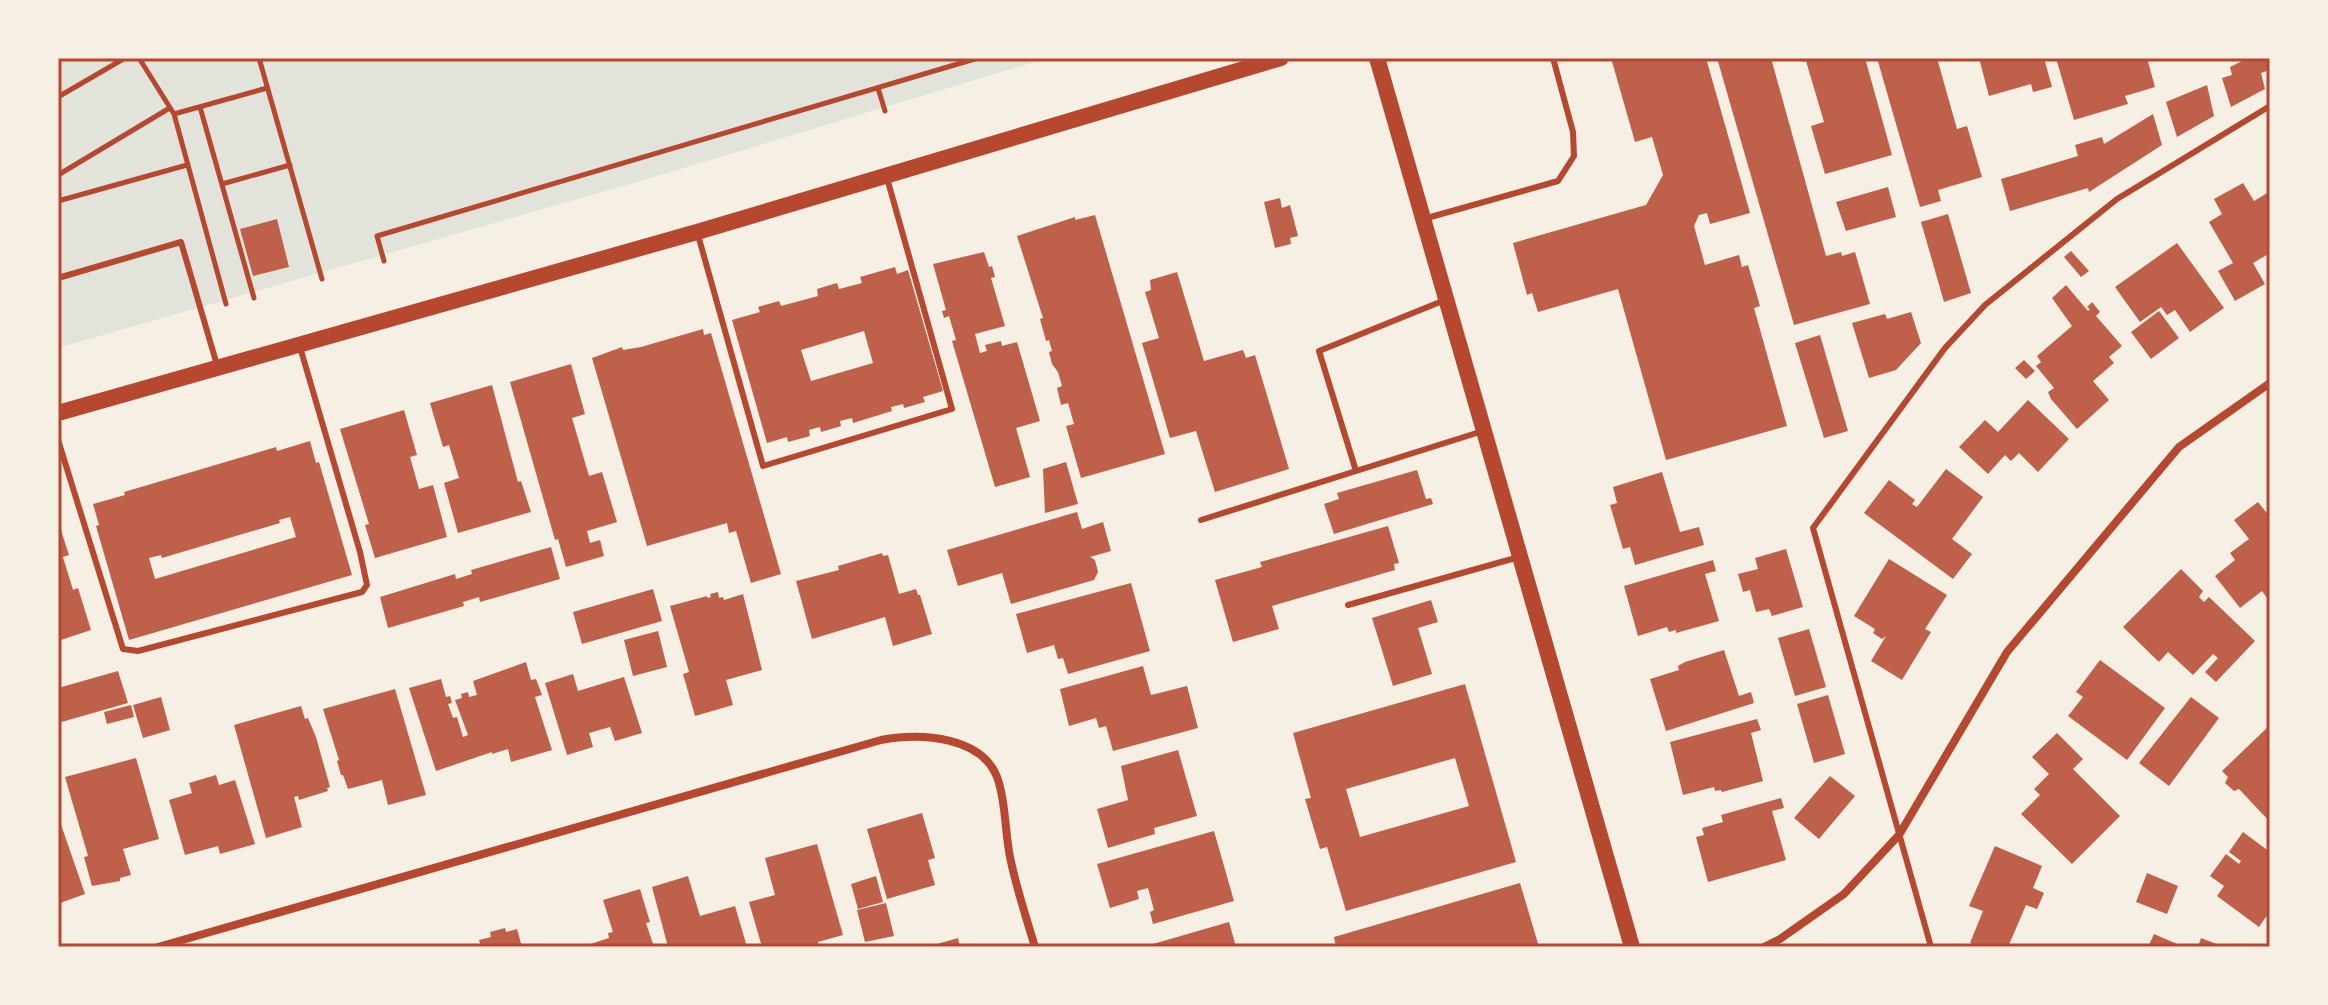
<svg xmlns="http://www.w3.org/2000/svg" width="2328" height="1005" font-family="Arial,sans-serif">
	<rect width="100%" height="100%" fill="#f6efe4"/>
	<!-- green -->
	<path fill="#e2e4dc" d="M58 58H1048L644 180 58 348Z"/>
	<!-- building -->
	<path fill="#bf614a" fill-rule="evenodd" d="M1611 58H1706L1750 213 1710 224 1707 213 1699 215 1694 226 1705 265 1739 255 1742 267 1748 265 1760 306 1754 308 1787 426 1666 460 1618 289 1538 312 1532 293 1527 295 1513 243 1646 205 1663 175 1652 137 1635 142Z
		M1717 58H1771L1826 256 1841 252 1842 256 1855 252 1870 304 1794 325Z
		M1801 58H1865L1892 155 1825 174 1811 126 1824 122 1806 61 1802 62Z
		M1877 58H1937L1957 129 1967 126 1982 177 1938 190 1941 201 1920 207Z
		M1979 58H2044L2052 87 2033 92 2031 84 1989 96Z
		M2056 58H2147L2155 87 2125 96 2128 104 2074 120Z
		M2248 58H2270V70L2261 73 2265 89 2231 107 2222 78 2232 75 2230 67Z
		M2207 85 2214 116 2177 137 2166 102Z
		M2153 114 2162 145 2089 192 2088 188 2010 211 2001 179 2078 156 2075 145 2102 137 2104 144Z
		M2243 183 2254 201 2269 192 2270 253 2253 263 2265 284 2235 301 2218 271 2233 263 2209 222 2222 214 2214 199Z
		M1888 187 1896 217 1846 231 1836 202Z
		M1280 198 1282 208 1290 205 1298 236 1290 238 1291 244 1275 248 1264 202Z
		M1948 214 1971 293 1944 302 1921 222Z
		M1095 215 1165 454 1081 478 1066 426 1074 424 1068 403 1061 405 1057 388 1062 386 1058 372 1052 364 1049 352 1052 351 1049 340 1046 341 1040 319 1043 318 1017 236 1075 217V220Z
		M277 219 289 267 253 276 240 229Z
		M2177 243 2224 308 2190 332 2175 310 2167 315 2161 307 2140 322 2115 287Z
		M2071 251 2089 271 2081 277 2064 257Z
		M984 252 989 267 992 266 995 277 991 278 1005 326 975 334 980 353 987 351 985 345 1001 341 1002 346 1017 342 1040 421 1016 428 1030 477 995 487 952 341 956 340 949 316 944 318 942 311 946 310 933 264Z
		M895 267 897 274 908 270 943 391 923 397 925 402 904 408 903 404 891 407 892 411 853 423 852 418 840 421 841 426 821 432 820 427 809 430 810 436 788 442 787 437 767 443 732 320 760 312 758 307 779 301 781 306 818 296 817 289 837 283 839 289 862 283 860 277ZM864 331 873 363 811 381 801 350Z
		M1177 272 1204 361 1243 350 1246 358 1255 355 1289 469 1215 492 1196 431 1170 438 1142 343 1159 338 1145 292 1151 290 1150 280Z
		M2066 285 2088 311 2090 309 2087 307 2092 302 2100 312 2096 316 2122 346 2109 357 2114 363 2093 381 2109 400 2077 429 2051 399 2048 392 2054 388 2036 366 2041 362 2037 356 2072 326 2052 298Z
		M2159 311 2179 338 2151 359 2131 332Z
		M1911 312 1921 343 1896 370 1869 378 1852 323 1885 314 1887 319Z
		M703 329 704 335 711 333 781 574 751 583 736 531 729 533 727 523 647 546 592 358 622 347 623 350 641 347Z
		M1820 335 1848 431 1824 438 1795 343Z
		M2024 360 2035 371 2026 379 2015 368Z
		M571 364 585 414 572 418 589 476 602 472 617 522 587 531 590 543 600 540 604 556 566 567 558 539 555 540 510 382Z
		M492 385 518 482 521 481 531 512 458 533 444 483 459 478 449 445 443 447 430 403Z
		M2028 400 2069 439 2038 472 2019 453 2011 461 2005 455 1988 474 1959 447 1985 420 1998 432Z
		M404 410 417 455 410 457 419 489 433 485 447 537 375 558 365 525 369 524 340 429Z
		M310 441 316 463 319 462 352 575 129 640 96 526 99 525 93 504 125 495 124 492 276 447 277 451ZM290 517 296 537 155 579 149 558 161 555 162 558 280 523 279 520Z
		M1066 462 1078 504 1045 513 1043 469Z
		M1946 469 1983 497 1952 539 1972 554 1953 579 1864 513 1889 480 1915 500 1912 504 1917 507Z
		M1417 470 1426 499 1431 498 1433 504 1334 534 1324 504 1339 499 1337 493Z
		M1662 472 1680 532 1699 527 1704 545 1635 565 1630 547 1623 549 1610 505 1617 503 1613 487Z
		M2258 502 2270 517V602L2262 591 2240 608 2215 576 2235 560 2230 553 2249 539 2234 520Z
		M1077 512 1082 529 1103 522 1111 551 1090 557 1095 560 1098 572 1094 580 1011 604 1002 573 958 586 947 550Z
		M58 521 69 555 63 557 73 590 78 588 91 630 58 641Z
		M1388 526 1399 563 1394 564 1395 570 1272 606 1279 629 1233 642 1215 580 1262 567 1260 562Z
		M551 547 560 579 480 602 479 597 463 602 464 606 388 628 380 597 455 574 456 579 472 574 471 570Z
		M1786 549 1803 607 1772 616 1769 609 1756 612 1750 590 1743 592 1738 574 1758 569 1755 558Z
		M882 553 883 556 888 555 899 594 916 589 918 595H920L932 634 893 646 885 617 812 639 796 581 839 570 838 566Z
		M1889 559 1947 595 1925 629 1931 632 1902 680 1871 661 1886 636 1882 639 1873 633 1875 629 1854 616Z
		M1713 560 1716 571 1705 574 1719 621 1676 633V630L1669 632 1667 627 1638 636 1624 586Z
		M2181 569 2203 591 2199 597 2204 602 2209 597 2255 641 2216 682 2205 672 2218 658 2213 654 2193 675 2168 652 2159 662 2123 627Z
		M1131 583 1150 651 1068 674 1063 658 1058 659 1054 645 1027 653 1016 614Z
		M653 589 662 621 582 644 573 612Z
		M718 592 719 598 723 597 724 600 743 594 762 670 726 680 733 705 695 716 683 674 689 672 670 606 707 596V598L711 597 710 594Z
		M1431 600 1438 622 1418 628 1432 674 1393 686 1372 618Z
		M1809 629 1826 687 1795 696 1778 638Z
		M658 631 667 667 633 676 624 640Z
		M1724 650 1739 696 1751 692 1754 703 1666 731 1650 679 1679 670 1678 666 1685 662Z
		M2100 660 2165 708 2127 760 2068 716 2083 697 2076 692Z
		M526 662 531 680 536 679 542 695 535 697 552 750 511 762 508 749 492 754V752L436 771 409 688 441 679 446 697 450 696 452 703 448 704 453 718 457 717 463 737 468 735 455 700 462 698 461 694 468 692 469 697 477 695 473 681Z
		M1143 666 1151 695 1187 686 1198 728 1113 751 1106 726 1099 728 1096 718 1069 726 1060 689Z
		M118 671 128 703 58 723V688Z
		M573 674 578 691 624 677 642 733 615 741 610 727 589 733 593 747 567 755 545 683Z
		M1465 684 1516 862 1346 911 1327 847 1320 849 1305 799 1311 798 1293 733ZM1455 758 1469 806 1360 837 1346 789Z
		M395 689 426 795 388 805 382 780 348 789 343 775H341L337 761 339 760 323 709Z
		M1828 695 1845 754 1814 763 1797 704Z
		M161 697 170 730 143 738 133 705Z
		M2191 697 2219 718 2169 786 2139 763Z
		M131 705 134 717 107 724 104 712Z
		M301 706 305 719 308 718 316 737 330 787 327 788 328 791 299 800 298 796 294 797 302 827 266 838 234 725Z
		M1757 719 1761 730 1751 733 1763 781 1722 792 1721 790 1715 791 1714 787 1683 795 1670 742Z
		M2270 725V822L2239 789 2234 791 2225 783 2228 777 2222 771Z
		M2057 733 2083 759 2073 769 2120 816 2072 864 2021 814 2040 795 2034 789 2049 774 2032 757Z
		M1178 750 1197 816 1154 828 1155 834 1108 848 1097 809 1128 800 1121 766Z
		M136 758 159 839 123 849 131 875 120 878V881L92 886 84 857 88 856 65 777Z
		M216 775 219 785 235 780 255 844 220 854 218 846 185 855 169 800 192 793 189 783Z
		M1830 776 1855 796 1819 839 1794 818Z
		M1781 798 1784 808 1772 811 1786 860 1708 882 1696 837 1704 835 1702 828 1723 822 1721 815Z
		M922 813 935 858 928 860 935 885 887 899 867 829Z
		M58 816 85 894 60 903 58 902Z
		M1214 831 1234 901 1153 924 1150 912 1154 910 1148 888 1137 891 1139 899 1110 908 1097 864Z
		M2243 832 2270 852V911L2259 927 2217 896 2224 886 2210 876 2226 854 2239 864 2241 861 2229 852Z
		M817 844 843 935 818 942 819 947H762L749 902 775 895 765 858Z
		M1995 846 2042 866 2033 888 2044 893 2037 909 2026 905 2008 947H1980L1970 943 1983 911 1969 906Z
		M2147 873 2178 886 2167 914 2136 902Z
		M688 876 700 916 735 906 747 947H668L652 887Z
		M876 876 883 902 858 909 851 884Z
		M1520 883 1539 947H1336L1334 937Z
		M640 889 650 922 646 923 654 947H581L609 938 608 933 613 932 603 900Z
		M886 903 894 936 865 942 857 910Z
		M1229 922 1236 947H1146V946Z
		M505 928 506 932 517 929 522 947H481L479 940 491 937 490 932Z
		M2154 934 2184 947H2148Z
		M958 938 960 947H930V946Z
		M2201 938 2224 947H2198Z"/>
	<g fill="none" stroke-linecap="round" stroke-linejoin="round">
		<!-- path -->
		<path stroke="#b5482f" stroke-width="5" d="M139 58 174 114 226 304
			M259 58 322 279
			M878 88 885 111
			M58 97 125 58
			M200 107 254 298
			M174 114 267 88
			M58 175 168 109
			M222 184 290 165
			M58 201 187 165
			M384 261 377 236 978 58"/>
		<!-- service -->
		<path stroke="#b5482f" stroke-width="6" d="M1427 218 1558 181 1574 156 1573 132 1553 58
			M698 235 763 466 952 409 887 178
			M58 278 181 242 217 365
			M58 440 123 649 138 651 362 592 367 585 360 552 300 347
			M1356 471 1319 351 1445 300
			M1201 520 1483 431
			M1348 605 1519 557
			M1931 947 1813 528 1945 348 1985 305 2117 199 2270 106"/>
		<!-- minor -->
		<path stroke="#b5482f" stroke-width="8" d="M158 947 881 740C920 733 986 735 999 783 1006 807 1005 832 1010 857 1016 887 1026 917 1035 947
			M1764 947 1780 939 1844 894 1899 835 2007 652 2179 447 2270 383"/>
		<!-- secondary -->
		<path stroke="#b5482f" stroke-width="16" d="M1377 58 1632 947
			M58 413 697 232 1281 58"/>
	</g>
	<!-- border -->
	<rect width="2328" height="1005" fill="none" stroke="#f6efe4" stroke-width="120"/>
	<rect x="60" y="60" width="2208" height="885" fill="none" stroke="#b5482f" stroke-width="3"/>
</svg>
